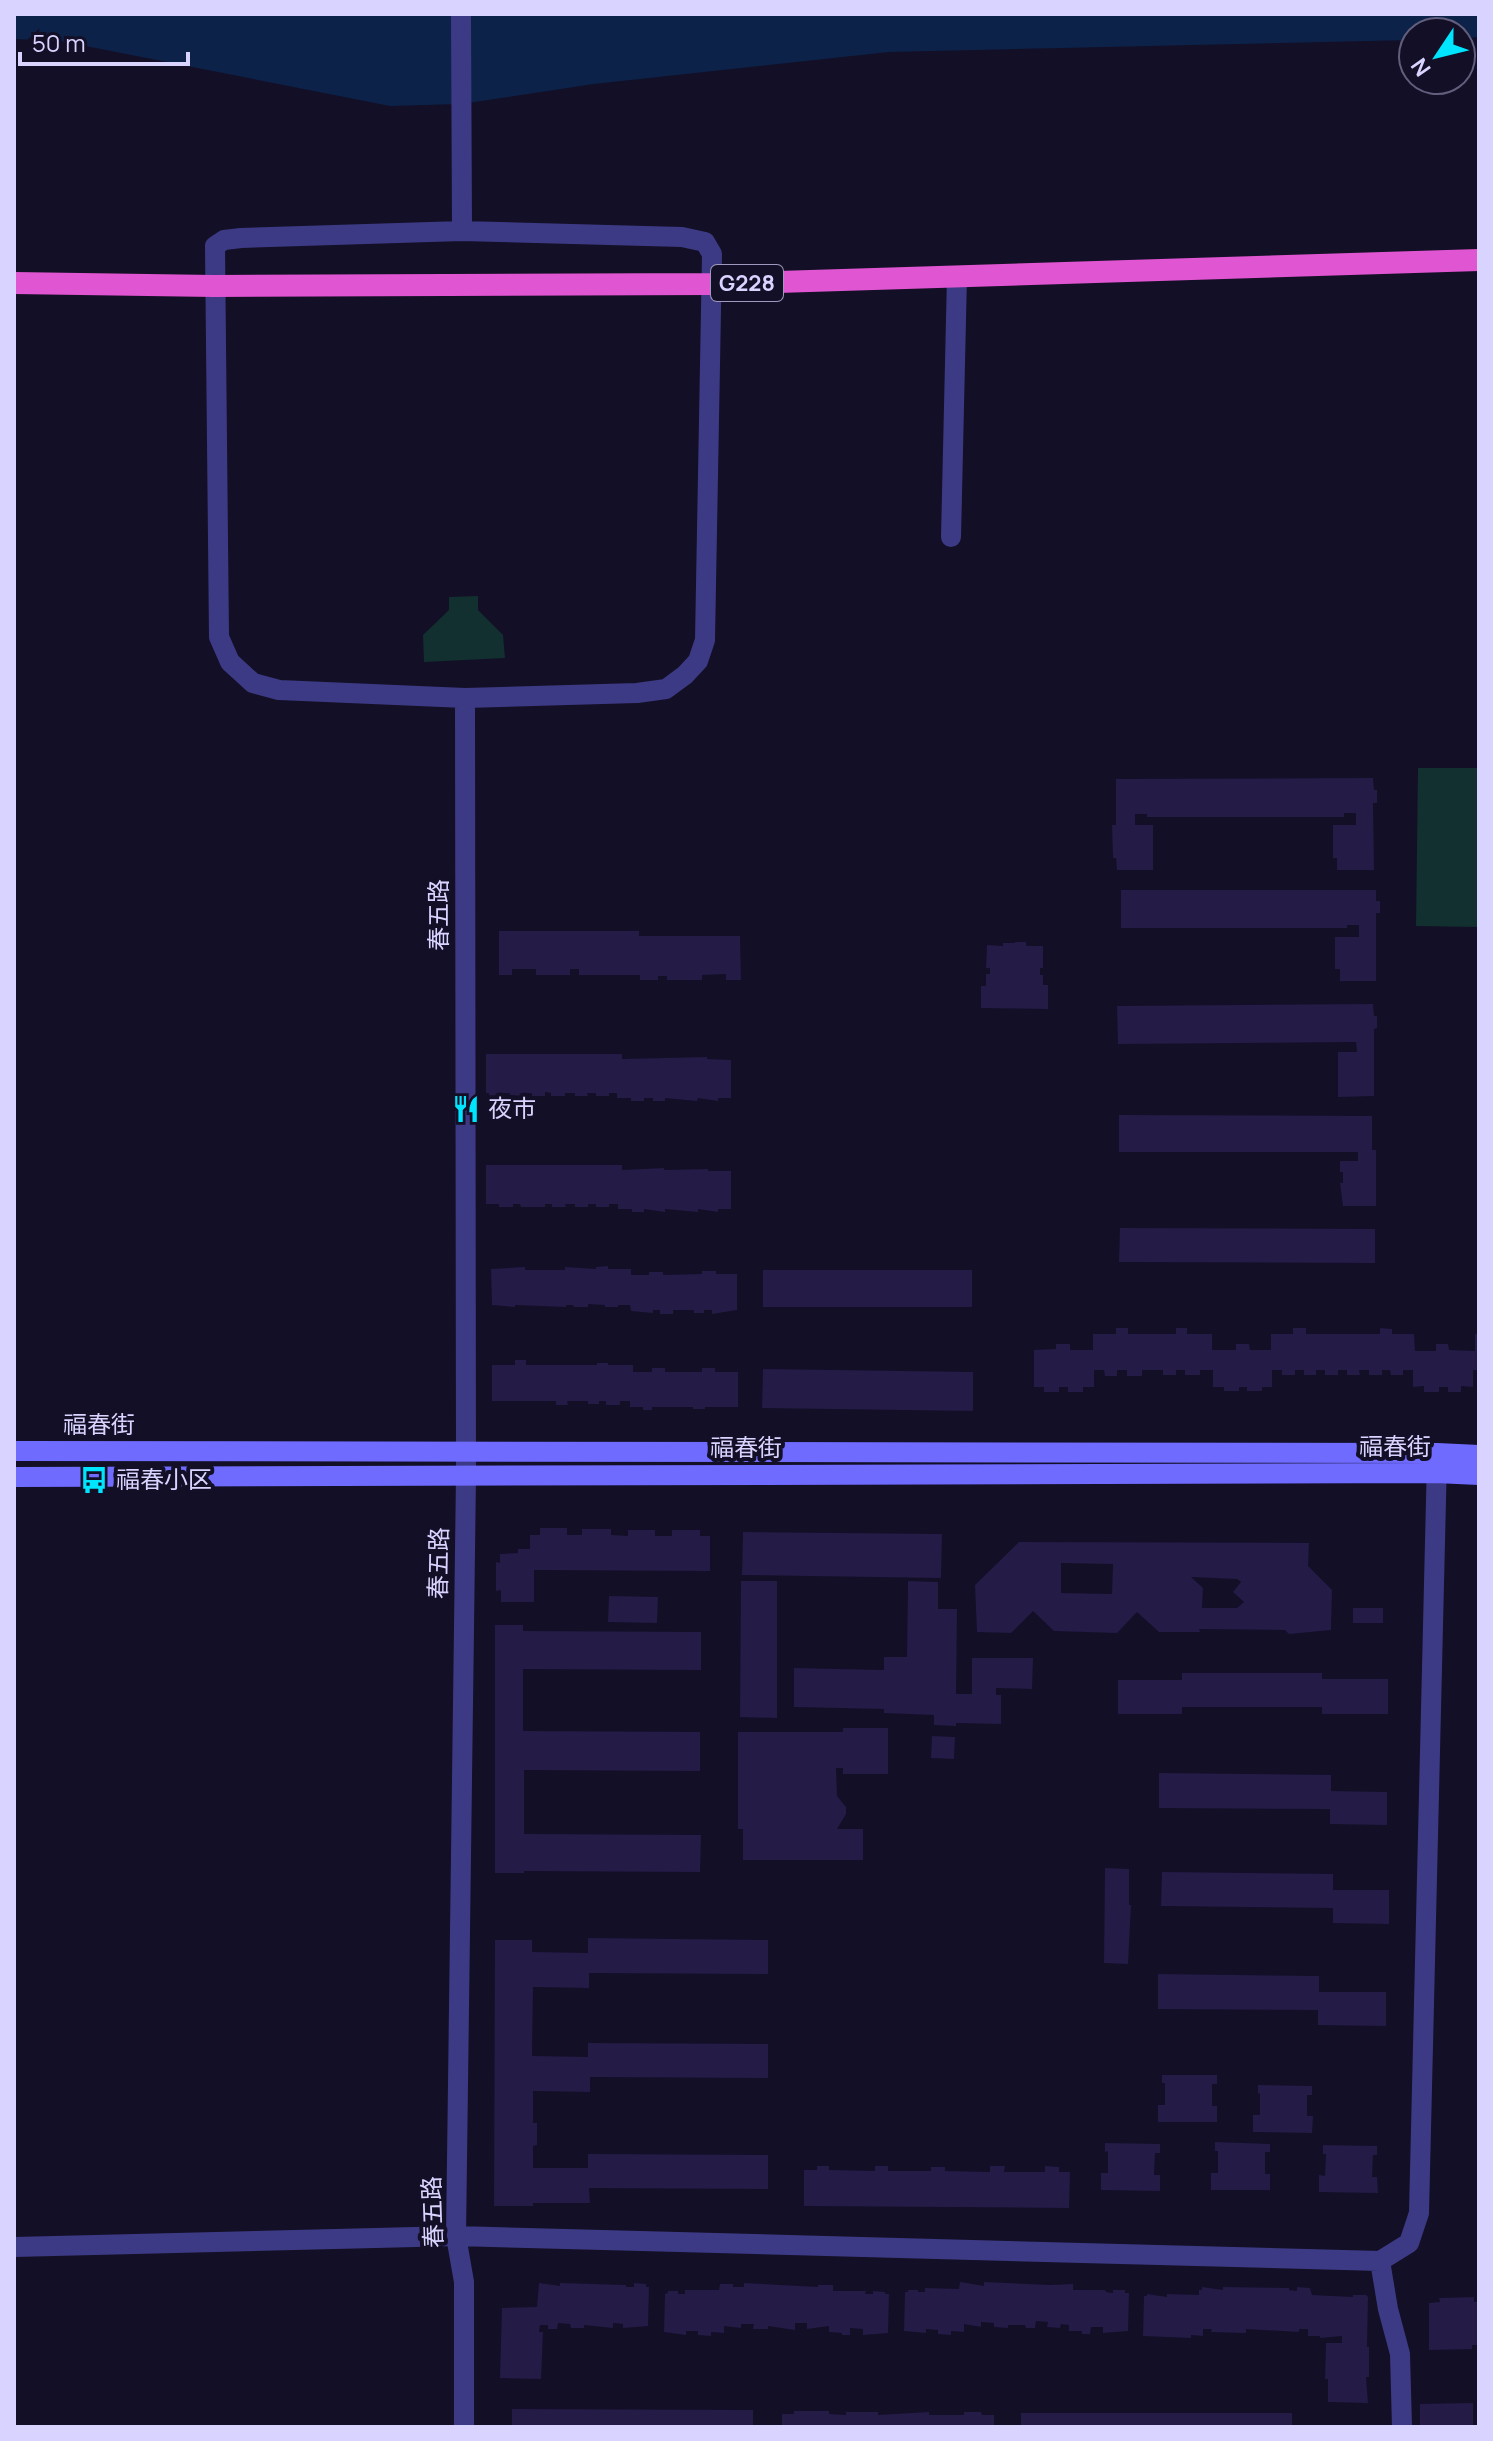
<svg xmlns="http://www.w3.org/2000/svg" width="1493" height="2441" font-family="Manrope,'Noto Sans KR',sans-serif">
	<rect width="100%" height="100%" fill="#130f26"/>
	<!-- green -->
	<path fill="#12302f" d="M478 596V610L503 635 505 658 424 662 423 635 449 610V597Z
		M1418 768H1479V927L1416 926Z"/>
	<!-- water -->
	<path fill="#0c2248" d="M14 14H1479V37L1461 39V32H1413V40L889 52 594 84 461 104 390 106 60 41 14 39Z"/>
	<!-- building -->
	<path fill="#241b47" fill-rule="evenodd" d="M1373 778 1374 790H1377V803H1373L1374 870H1337V858H1333V825H1356V813H1344V817H1147V814H1135V825H1153V870H1117L1116 858H1113L1112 825H1116V779Z
		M1121 890H1376V901H1380V913H1376V981H1340V969H1335V937H1359V925H1347V928H1121Z
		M499 931H639V936H740L741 980H726V974L702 975V980H667V976H658V980H640V975H579V969H570V975H536V969H512V975H499Z
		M1015 942H1026V946H1043V968H1040V975H1043V985H1048V1009L981 1008V986H986V974H990V968H986L987 945 1003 946V943H1015Z
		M1373 1004 1374 1016H1377V1028L1374 1029V1096L1338 1097V1052H1357L1356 1042 1118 1044 1117 1006Z
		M486 1054H622V1059L707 1057V1059L731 1060V1098H718V1101L698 1098 697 1101 665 1098V1101H653V1098H644V1101H631V1098H617V1093H609V1096H596V1093H587L588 1096H575V1093H565V1096H551V1093L545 1092V1096H532V1093H523V1096L510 1095V1093H503L502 1096H489V1093H486Z
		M1119 1115 1372 1116V1150H1376V1206H1343L1340 1183H1343V1172H1340V1161H1358V1152H1119Z
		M486 1165H622V1170L664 1168V1170L708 1169V1171H731V1209H718V1212L698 1209V1212L665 1209V1212L644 1209V1212H632V1209H618V1204H609V1207H596V1204H588V1207H575V1204H565L566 1207H552V1204H545V1207H521L520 1204H513V1207H499V1204H486Z
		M1120 1228 1375 1229V1263L1119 1262Z
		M608 1266V1269H631V1275H649V1272H663V1275L702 1274V1271H716V1274H737V1310L712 1314V1310H704V1313H694V1310H673V1314H660V1310H653V1313L631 1311 630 1305H618V1307H605V1305L588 1304V1307H574L573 1305H566V1307L515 1305V1307L492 1305 491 1269 525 1267V1270H565V1267L596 1269V1267Z
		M763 1270H972V1307H763Z
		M1116 1328H1128V1334H1176V1328H1187V1334H1212V1350H1236V1344H1249L1250 1350H1271V1334H1293V1328H1306V1334H1380V1328L1392 1329V1334H1414L1415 1351H1436V1344H1448L1449 1350 1475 1351V1334H1479V1370H1473V1387L1461 1386V1392H1448V1387H1439V1392H1424V1386L1413 1387V1370H1403V1375H1391L1390 1370H1382V1375H1369V1370H1359L1360 1375H1347V1370H1338V1375H1325V1370H1316V1375H1304V1370H1295V1375H1282V1370H1272V1387H1262V1391H1247V1387H1239V1391H1224V1387H1213V1370H1200V1375H1185V1370H1176V1375H1163V1370H1142V1376H1127V1370H1117V1376H1105L1104 1370H1094V1387H1083V1392H1068V1387H1059V1392H1044V1387H1034V1350L1056 1349V1344H1070V1350H1093V1334H1116Z
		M515 1360H526V1365H597V1363H608V1365H633V1372H652V1368H665V1372H702V1368H715V1372H738V1407H705V1409H693V1407H652V1410H643V1407H630V1401H620V1405H606V1401H599V1404H588V1401H567L568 1405H556V1401H492V1365H515Z
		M763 1369 973 1372V1411L762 1408Z
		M540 1528H567V1535H582V1529H611V1535L628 1536V1530H655V1536H672V1530H700V1536H710V1571L534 1570V1602H501V1590L496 1591V1562L500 1563V1554L518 1553V1549H530V1535H540Z
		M743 1532 942 1534 941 1578 742 1575Z
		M1019 1542 1309 1543 1308 1566 1332 1590 1331 1630 1289 1634 1285 1630 1199 1629 1200 1632H1159L1137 1612 1117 1633 1054 1631 1033 1611 1011 1633 977 1632 975 1585ZM1061 1563 1113 1564 1112 1594 1061 1593ZM1191 1577 1237 1579 1241 1582 1233 1592 1244 1602 1237 1608H1202L1203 1588Z
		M741 1581H777V1718L740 1717Z
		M908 1581 938 1582V1609H957L956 1694H972V1658H1033L1032 1689 996 1688V1695H1001V1724L956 1723V1726L934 1725V1715L884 1713V1709L794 1707V1668L884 1670V1657H907Z
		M609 1596 658 1597 657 1623 608 1622Z
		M1353 1608H1383V1623H1353Z
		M495 1625H523V1631L701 1632V1670L523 1669V1731L700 1732V1771L524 1770V1834L701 1835 700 1872 524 1871V1873H495Z
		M1182 1673H1322V1679H1388V1714H1322V1707H1182V1714H1118V1680H1182Z
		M843 1728H888V1774H843V1768H836L837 1796 846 1807V1814L837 1829H863V1860H743V1829H738V1732H843Z
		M932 1736 955 1737 954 1759 931 1758Z
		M1159 1773 1331 1775V1791L1387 1792V1825L1330 1824V1809L1159 1808Z
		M1105 1868 1129 1869V1905H1131L1128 1964 1104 1963Z
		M1162 1872 1333 1874V1890H1389V1924L1333 1923V1908L1161 1906Z
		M588 1938 768 1940V1974L589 1973V1988L533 1987 532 2056 588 2057V2043L768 2044V2078L590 2077V2092L533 2091V2123H537V2145L533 2146V2168H588V2154L768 2155V2189L589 2188 590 2203H533V2206H494L495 1940H532V1952L588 1953Z
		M1158 1974 1319 1976V1992H1386V2026L1318 2025V2010L1158 2009Z
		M1162 2075H1217V2084H1212V2106H1217V2122H1158V2105H1165V2083H1162Z
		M1258 2085 1312 2086V2095H1307V2116H1313L1312 2133 1253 2132V2115H1260V2093L1258 2094Z
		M1215 2142 1270 2144V2152H1265V2174H1270V2190H1211V2173H1218V2151H1215Z
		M1105 2143 1160 2144V2153H1155L1154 2175H1160V2191L1101 2190V2173H1108V2151L1105 2152Z
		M1323 2145 1377 2146V2155H1373L1372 2177H1377L1378 2193 1319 2192V2175L1325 2176 1326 2154H1323Z
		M817 2166H829V2170L875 2171V2166H888V2171H931V2167H945V2171L990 2172V2166H1005L1004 2172H1045V2166L1059 2167V2172H1070L1069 2208 804 2206V2170H817Z
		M960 2282 984 2286V2282L1050 2285 1073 2284V2290H1105L1106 2292 1113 2293V2290H1125V2293H1129L1128 2331 1103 2333V2327H1091L1090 2334H1082V2331H1069V2325L1061 2324 1060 2328 1047 2327 1048 2322 1036 2321 1035 2328H1026L1025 2325H1008V2328L994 2327V2323L981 2322V2327L964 2324V2332L951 2331V2335L938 2334V2330L926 2329V2333L904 2331 905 2292H908V2290H918V2292H925V2288L959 2289Z
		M539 2283 560 2286V2283L626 2285V2287H634V2283L646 2284V2287H649L648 2326 623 2328V2324L613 2323V2328L584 2325V2328H571L570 2324 558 2323 557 2329H548V2325H540L539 2332H543L541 2379 500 2378 502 2308 537 2307Z
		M744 2283 818 2287V2285H833V2291H866L865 2294H873V2291L885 2292V2294H889L888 2333 863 2335V2329L850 2328V2335H842V2333L829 2332V2326L807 2329V2323H795V2330L768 2326V2329H753L754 2324H741V2328L724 2326V2333L711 2332V2336L698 2335V2331H686V2335L664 2332 665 2294 668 2293V2291H678V2294H685V2290H719L720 2284H733V2287H744Z
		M1202 2287 1223 2290V2287L1289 2288V2290L1297 2291V2287L1310 2288 1312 2295 1353 2297V2295H1366L1368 2297 1367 2347H1369V2377H1366L1368 2403 1328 2402V2379H1325L1326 2343H1342V2336L1320 2338V2336H1308V2329H1299V2332L1246 2329V2333L1211 2332 1212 2329H1203V2336L1191 2335V2338L1143 2336 1144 2296H1147V2294L1167 2297V2294L1199 2295V2290H1202Z
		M1474 2297V2302H1479V2345H1472V2349L1429 2350V2303L1440 2302 1439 2298Z
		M1473 2403V2427H1420V2404Z
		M512 2409 753 2410V2427H512Z
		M794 2411H829V2414L846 2415V2412H878V2415L929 2412V2415H964V2412H981L982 2415H994V2427H782V2414H794Z
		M1021 2413H1292V2427H1021Z"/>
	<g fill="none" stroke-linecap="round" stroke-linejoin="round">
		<!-- minor -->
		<path stroke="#3d3a85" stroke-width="20" d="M461 14 462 231
			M462 231 682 237 705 242 712 254 705 640 698 661 685 675 666 689 637 693 465 698 279 690 253 683 230 662 219 637 215 246 224 240 241 238Z
			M951 537 957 276
			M14 2247 456 2236 1380 2261 1409 2243 1419 2213 1437 1458
			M1380 2261 1388 2309 1400 2354 1402 2427
			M464 2427V2282L456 2236 466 1475 465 698"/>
		<!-- secondary -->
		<path stroke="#6f6bff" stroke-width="20" d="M14 1451 1437 1453 1479 1455
			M14 1477 1436 1473 1479 1475"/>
		<!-- trunk -->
		<path stroke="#e055d1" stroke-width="22" d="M14 283 214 286 712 284 1479 260"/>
	</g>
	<!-- icons -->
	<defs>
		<g id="restaurant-bare" transform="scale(2.16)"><path d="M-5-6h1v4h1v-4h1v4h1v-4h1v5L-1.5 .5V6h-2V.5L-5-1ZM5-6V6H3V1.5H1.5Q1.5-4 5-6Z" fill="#00e5ff" stroke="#130f26" stroke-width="2.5" paint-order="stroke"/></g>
		<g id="bus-bare" transform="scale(2.16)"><path d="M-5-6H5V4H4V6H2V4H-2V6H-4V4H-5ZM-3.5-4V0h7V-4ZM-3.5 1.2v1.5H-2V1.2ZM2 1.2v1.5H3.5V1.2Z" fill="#00e5ff" stroke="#130f26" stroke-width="2.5" paint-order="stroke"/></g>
	</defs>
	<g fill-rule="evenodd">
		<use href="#restaurant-bare" x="466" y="1109"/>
		<use href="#bus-bare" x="94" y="1480"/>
	</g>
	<g text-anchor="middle" stroke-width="8" stroke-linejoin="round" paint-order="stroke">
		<!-- shield labels -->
		<rect fill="#130f26" stroke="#9e99be" stroke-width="2" x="711" y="265" width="72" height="36" rx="6"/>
		<g font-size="22" font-weight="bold" fill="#d9d4ff">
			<text x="747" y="291">G228</text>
		</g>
		<!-- street labels -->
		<g font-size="24" fill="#d9d4ff" stroke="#130f26">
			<text transform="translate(439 915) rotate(-90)" y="8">春五路</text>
			<text x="99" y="1433">福春街</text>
			<text x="1395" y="1455">福春街</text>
			<text x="746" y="1456">福春街</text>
			<text transform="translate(439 1563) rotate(-89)" y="8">春五路</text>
			<text transform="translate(433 2212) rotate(-92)" y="8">春五路</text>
		</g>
		<!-- poi labels -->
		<g font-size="24" fill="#d9d4ff" stroke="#130f26" text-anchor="start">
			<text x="488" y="1117">夜市</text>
			<text x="116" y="1488">福春小区</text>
		</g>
	</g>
	<!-- border -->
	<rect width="1493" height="2441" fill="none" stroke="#d9d4ff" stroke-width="32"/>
	<!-- north arrow -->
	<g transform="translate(1437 56) rotate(235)"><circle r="38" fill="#130f26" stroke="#625e7d" stroke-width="2"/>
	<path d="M0-6L14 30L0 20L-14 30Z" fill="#00e5ff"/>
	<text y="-12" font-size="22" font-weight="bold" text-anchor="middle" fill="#d9d4ff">N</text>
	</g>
	<!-- scale -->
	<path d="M20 52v12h168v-12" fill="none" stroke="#d9d4ff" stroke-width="4"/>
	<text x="32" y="52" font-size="24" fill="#d9d4ff" stroke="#130f26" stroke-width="6" paint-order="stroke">50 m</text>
</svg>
